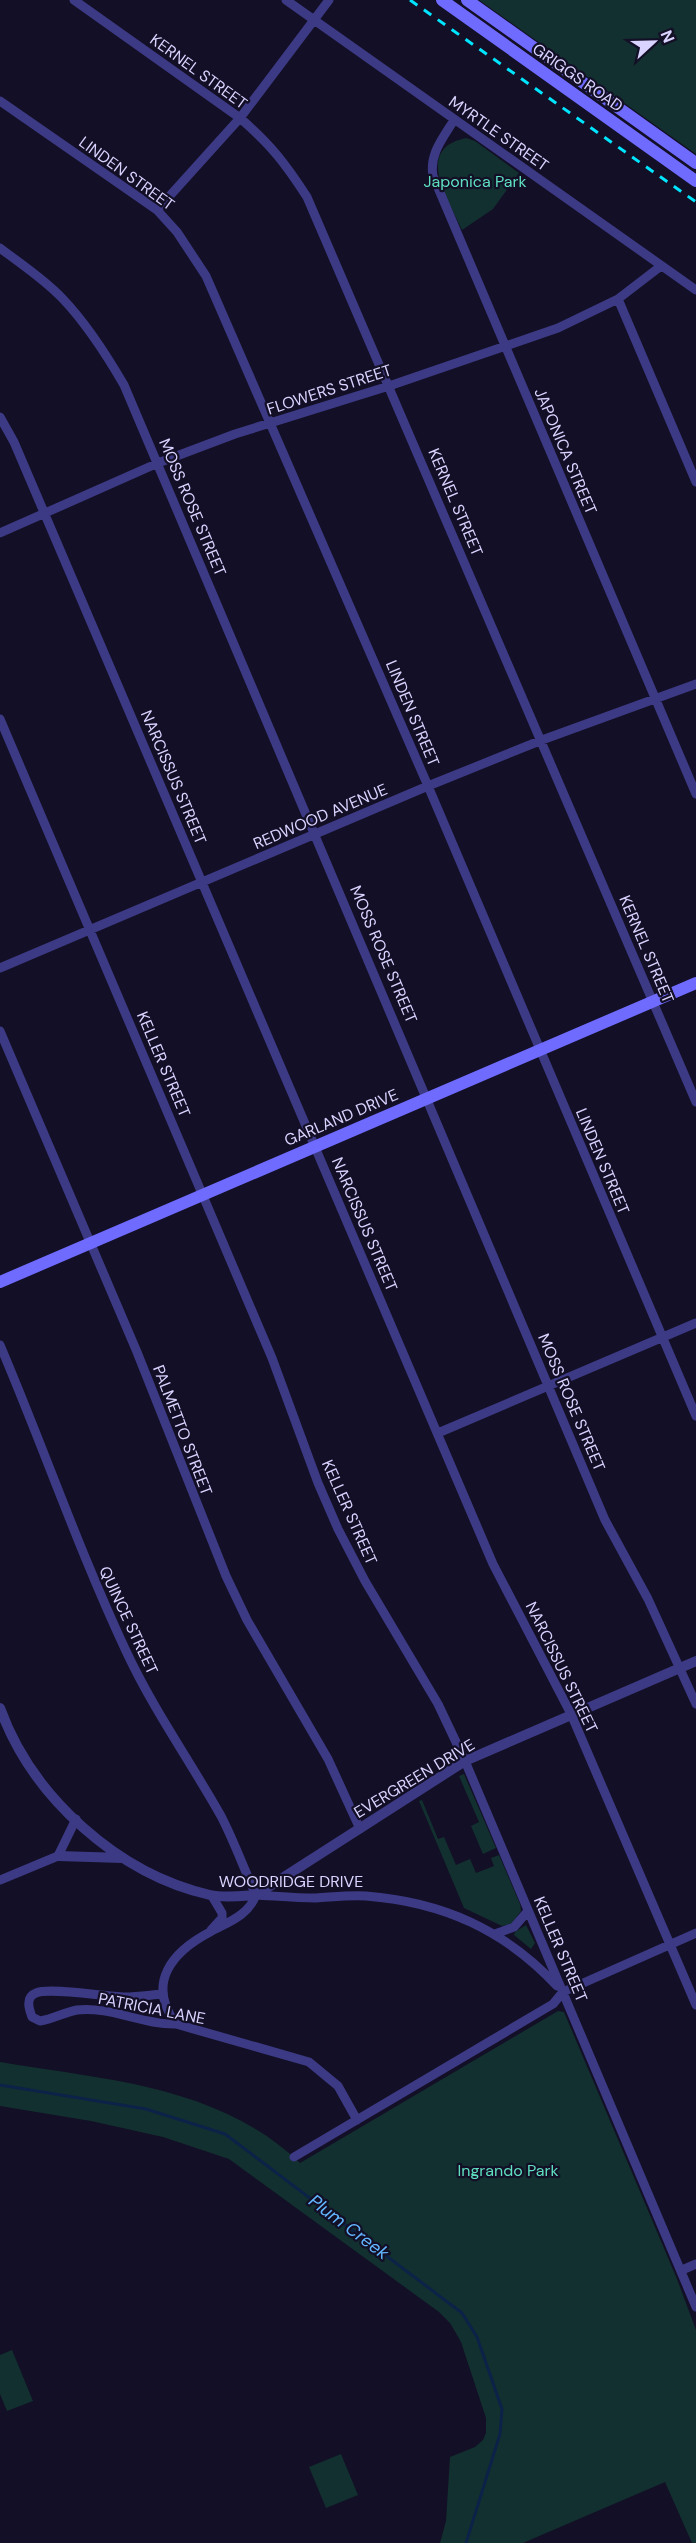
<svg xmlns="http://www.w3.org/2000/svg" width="696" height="2543" font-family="'DM Sans',sans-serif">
	<rect width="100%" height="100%" fill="#130f26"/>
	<!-- green -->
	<path fill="#12302f" d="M479 0H696V154Z
		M466 138 475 141 519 173 493 209 462 230C449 200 413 149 466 138Z
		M464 1774 496 1848 483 1854 471 1826 479 1822 459 1776Z
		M422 1800 438 1839 444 1837 456 1865 470 1859 476 1873 494 1866 491 1858 499 1855 520 1904 521 1911 511 1924 502 1926 464 1908 419 1801Z
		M526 1925 535 1943 531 1949 514 1935 515 1932Z
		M558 2011 564 2012 677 2279 696 2330V2543H692L665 2482 523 2543H440L446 2521 450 2457 475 2447 483 2440 486 2433V2418L461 2342 450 2323 439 2312 229 2159 163 2137 91 2121 0 2106V2062C106 2080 218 2085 300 2163Z
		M12 2350 33 2401 7 2411 0 2394V2355Z
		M341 2454 358 2495 326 2508 309 2467Z"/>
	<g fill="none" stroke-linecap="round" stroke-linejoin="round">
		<!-- stream -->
		<path stroke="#0c2248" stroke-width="3" d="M0 2085 146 2109 225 2134 462 2313 477 2337 502 2409 500 2434 466 2543"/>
		<!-- minor -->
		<path stroke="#3d3a85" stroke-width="9" d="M74 0 240 118C271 145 285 163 307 197L696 1102
			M286 0 696 290
			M0 101 157 210 177 232 206 276 428 786 696 1416
			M454 120C443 138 429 154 433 176L696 794
			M157 210 240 118 329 0
			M0 248C21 264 44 279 62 298 87 324 106 354 124 385L605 1520 648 1599 696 1704
			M618 299 696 482
			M0 417 14 442 493 1564 571 1714 696 2005
			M0 533 158 463 235 434 389 386 558 328 618 299 661 266
			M0 719 272 1358 318 1483 338 1529 365 1581 438 1704 465 1761 696 2307
			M0 968 428 786 542 740 696 684
			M0 1031 137 1352 226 1576 247 1620 328 1759 360 1829
			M0 1345C43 1446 79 1551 126 1651 153 1709 190 1761 221 1816 234 1841 244 1869 256 1895
			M438 1433 696 1323
			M0 1880 58 1856 76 1819
			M256 1895C275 1896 296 1898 316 1898 333 1897 349 1895 366 1896 443 1902 505 1930 557 1986
			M211 1930 222 1918V1913L212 1896
			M495 1934 514 1927 528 1911
			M162 1994C150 1995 137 1997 125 1997 106 1997 50 1987 36 1993 25 1997 29 2009 32 2017L40 2021C53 2019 65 2012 77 2010 110 2006 143 2025 176 2024L309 2062 338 2086 357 2120
			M176 2024C146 1983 172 1952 210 1932 228 1922 248 1916 256 1895
			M294 2157 553 2004 563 1992 696 1933
			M682 2270 696 2264"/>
		<!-- tertiary -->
		<path stroke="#3d3a85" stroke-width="10" d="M0 1708C32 1797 118 1874 210 1895 224 1898 241 1896 256 1895L465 1761 696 1661
			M58 1856 123 1858"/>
		<!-- secondary -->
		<path stroke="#6f6bff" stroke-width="12" d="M442 0 696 181
			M467 0 696 163
			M0 1282 696 983"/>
		<!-- rail -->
		<path stroke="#00e5ff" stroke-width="3" stroke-dasharray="9 8" stroke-linecap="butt" d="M410 0 696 202"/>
	</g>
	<g text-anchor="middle" stroke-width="4.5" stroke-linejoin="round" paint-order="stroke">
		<!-- street labels -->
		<g font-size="16" fill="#d9d4ff" stroke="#130f26">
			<text transform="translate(199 71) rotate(36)" y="6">KERNEL STREET</text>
			<text transform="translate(578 77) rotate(35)" y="6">GRIGGS ROAD</text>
			<text transform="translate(499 133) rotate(35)" y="6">MYRTLE STREET</text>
			<text transform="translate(127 173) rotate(36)" y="6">LINDEN STREET</text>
			<text transform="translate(329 389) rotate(-18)" y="6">FLOWERS STREET</text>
			<text transform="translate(566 451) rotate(67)" y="6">JAPONICA STREET</text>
			<text transform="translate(456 502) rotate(67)" y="6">KERNEL STREET</text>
			<text transform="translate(193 507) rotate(67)" y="6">MOSS ROSE STREET</text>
			<text transform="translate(413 713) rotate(67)" y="6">LINDEN STREET</text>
			<text transform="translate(174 777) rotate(67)" y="6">NARCISSUS STREET</text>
			<text transform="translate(320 816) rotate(-23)" y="6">REDWOOD AVENUE</text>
			<text transform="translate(647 949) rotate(67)" y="6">KERNEL STREET</text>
			<text transform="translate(384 954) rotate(67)" y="6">MOSS ROSE STREET</text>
			<text transform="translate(164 1064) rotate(67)" y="6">KELLER STREET</text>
			<text transform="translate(341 1117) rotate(-23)" y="6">GARLAND DRIVE</text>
			<text transform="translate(603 1161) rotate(67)" y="6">LINDEN STREET</text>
			<text transform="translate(365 1224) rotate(67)" y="6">NARCISSUS STREET</text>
			<text transform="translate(572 1402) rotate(67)" y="6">MOSS ROSE STREET</text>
			<text transform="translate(183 1430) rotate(69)" y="6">PALMETTO STREET</text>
			<text transform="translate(350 1512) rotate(66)" y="6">KELLER STREET</text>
			<text transform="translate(129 1620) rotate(65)" y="6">QUINCE STREET</text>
			<text transform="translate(562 1667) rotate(64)" y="6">NARCISSUS STREET</text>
			<text transform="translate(414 1778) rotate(-31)" y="6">EVERGREEN DRIVE</text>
			<text x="291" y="1887">WOODRIDGE DRIVE</text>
			<text transform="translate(561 1949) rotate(67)" y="6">KELLER STREET</text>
			<text transform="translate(152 2008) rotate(11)" y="6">PATRICIA LANE</text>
		</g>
		<!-- park labels -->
		<g font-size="16" fill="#5fe0c0" stroke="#130f26">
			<text x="475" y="187">Japonica Park</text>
			<text x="508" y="2176">Ingrando Park</text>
		</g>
		<!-- water labels -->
		<g font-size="18" font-style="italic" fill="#62b6ff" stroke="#130f26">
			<text transform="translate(349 2227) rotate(37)" y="6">Plum Creek</text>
		</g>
	</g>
	<!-- north arrow -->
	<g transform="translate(654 42) rotate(68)" stroke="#130f26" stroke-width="4.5" paint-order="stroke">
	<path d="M0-4.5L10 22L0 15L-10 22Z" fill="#d9d4ff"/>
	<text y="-9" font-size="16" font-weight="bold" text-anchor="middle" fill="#d9d4ff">N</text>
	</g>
</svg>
